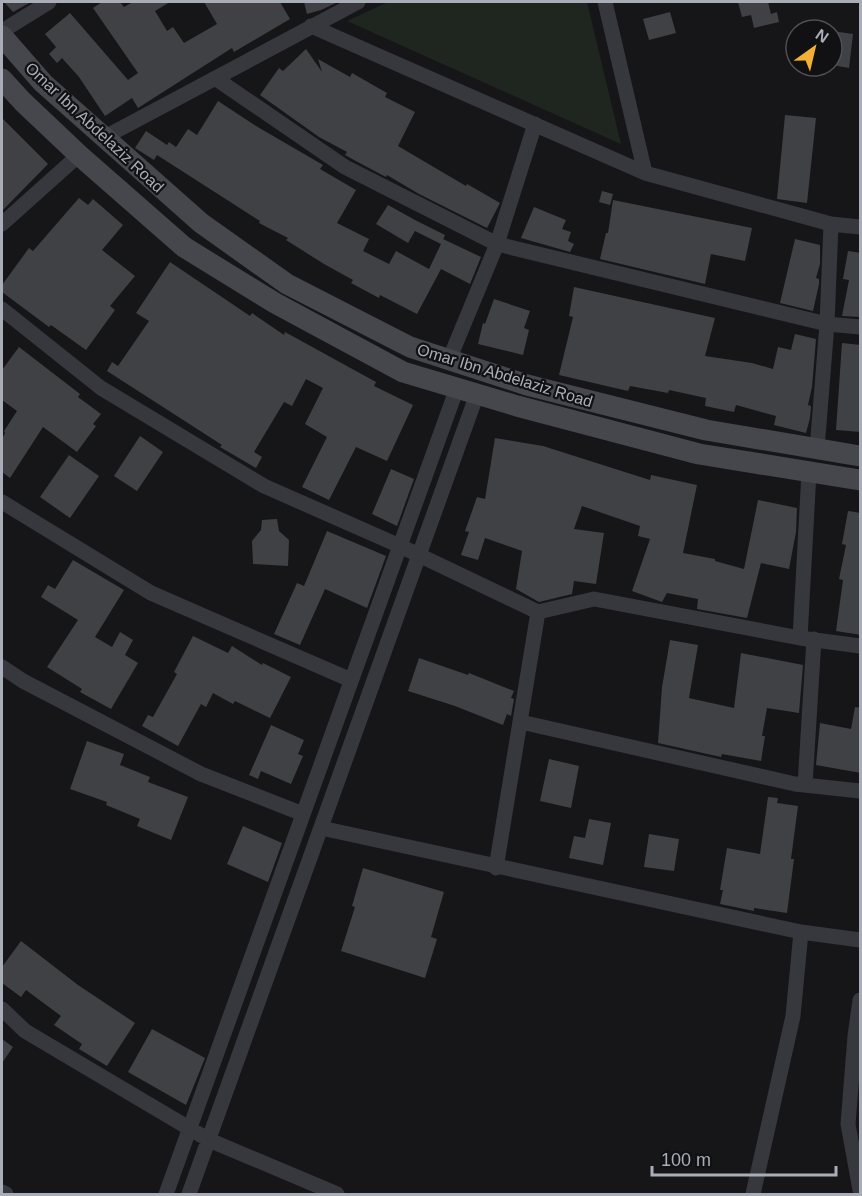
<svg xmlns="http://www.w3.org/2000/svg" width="862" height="1196" font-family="Helvetica,sans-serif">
	<rect width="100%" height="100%" fill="#161618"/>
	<!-- green -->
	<path fill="#1e261f" d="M388 2H587L621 144 347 21Z"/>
	<!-- building -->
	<path fill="#404145" d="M4 2H31L13 12Z
		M102 2H120L124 7 133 2H170L155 11 167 31 173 27 184 43 217 24 204 2H280L290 19 234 52 232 48 138 108 132 98 105 116 79 77 62 58 57 63 49 54 56 47 45 34 70 13 128 80 138 73 93 8Z
		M304 2H338L321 10 307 14Z
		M738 2H768L771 14 777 12 779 22 754 28 751 15 742 17Z
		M670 12 676 33 649 40 643 19Z
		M832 31 853 34 849 68 832 65Z
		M306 49 322 72 318 59 350 77 352 73 387 93 385 97 415 112 398 146 466 186 467 184 500 203 487 228 419 194 387 175 386 177 354 160 345 155 347 152 319 137 260 95 279 68 283 71Z
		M218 101 256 126 323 165 320 169 356 190 337 223 369 239 363 251 389 264 396 251 429 269 441 244 415 231 408 243 376 224 388 205 415 220 445 235 442 242 443 239 481 257 470 284 441 269 417 314 380 295 379 298 351 283 353 280 324 264 286 240 288 238 259 223 260 221 157 155 154 160 135 148 146 131 167 145 169 142 176 147 188 129 197 135Z
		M785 115 816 118 807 203 777 199Z
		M2 118 48 164 2 211Z
		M602 191 613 194 610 205 599 202Z
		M79 198 88 205 93 199 123 225 102 250 135 276 110 306 115 310 86 350 51 325 49 327 2 292V285L29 248 33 251Z
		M613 200 752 228 745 261 711 254 705 284 600 259 606 233H608Z
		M534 207 566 220 562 229 571 232 568 241 574 244 570 252 521 238Z
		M795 239 820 245V264L816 278 819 279V284L813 311 780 303Z
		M848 251 861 253V317L842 316 849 280 843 279Z
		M170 262 250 316 252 313 284 335 285 332 376 382 374 386 413 405 387 461 356 447 329 500 302 487 327 437 305 424 323 388 306 379 292 406 284 402 254 452 262 457 256 468 220 447 222 445 107 371 112 362 118 366 149 321 136 313Z
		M574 287 715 318 705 356 752 363 773 369 778 347 791 350 795 334 816 339 812 387 808 405 811 406 810 418 806 433 774 425 776 416 736 405 734 412 705 406 706 398 669 390 668 393 630 386 628 391 559 375 573 317 569 316Z
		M494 299 530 311 524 328 529 330 523 355 478 344 483 323 485 324Z
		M842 343 861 345V432L836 430Z
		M19 347 80 394 78 397 101 414 93 424 96 426 77 452 43 427 10 478 2 472V439L5 433 4 431 17 411 2 400V370Z
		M140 436 163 452 137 491 114 476Z
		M495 438 543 446 650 480 651 475 697 485 683 553 715 559V561L744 569 758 500 797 508 796 532 789 569 761 563 747 618 697 609 698 599 667 593 662 602 632 591 650 539 638 536 640 526 582 506 574 529 604 533 596 584 574 581 572 594 539 602 516 589 522 551 485 538 478 560 461 555 469 532 465 531 477 497 485 499Z
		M69 455 99 476 70 518 40 497Z
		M391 469 414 479 397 526 372 514Z
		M848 511 861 513V635L836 631 843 580 839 579 846 545 842 544Z
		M277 519 279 531 289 540 288 566 253 564 252 541 261 530 262 520Z
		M327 531 386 556 367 608 325 589 300 645 274 634 297 583 304 586Z
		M73 560 124 590 95 637 112 647 120 632 133 640 125 655 138 663 111 709 80 692 82 689 47 667 78 620 41 597 48 585 55 589Z
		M193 636 228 653 232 646 262 665 263 663 291 677 270 718 235 701 233 704 213 693 206 707 201 704 178 746 142 726 148 715 153 717 177 674 174 672Z
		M670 640 698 645 689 698 734 708 741 653 803 665 799 713 767 708 762 736H765L761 761 722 754 721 757 658 743 662 687Z
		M419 658 468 675 469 673 514 691 511 698 514 699 511 716 507 714 503 725 455 706 408 691Z
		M855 707 861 708V773L816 765 820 723 851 729Z
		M271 725 304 740 298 754 303 756 291 784 261 771 258 779 249 775Z
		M87 741 124 754 120 765 150 777 148 782 188 797 171 840 137 826 140 819 106 805 107 802 70 789Z
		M549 759 579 766 571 808 540 801Z
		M768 797 778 798 777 803 798 806 791 859H794L787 913 754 908V911L720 904 723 890H720L727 848 760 854Z
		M589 819 611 823 603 865 569 858 574 836 585 838Z
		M243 826 282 843 268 882 227 864Z
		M649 834 679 839 674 871 644 867Z
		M363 868 444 892 431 937 437 939 425 978 341 951 355 907 352 906Z
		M21 941 78 985 135 1023 107 1066 79 1049 82 1044 54 1025 61 1016 26 990 21 997 2 983V967Z
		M152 1029 205 1058 186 1105 128 1072Z
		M2 1039 13 1047 2 1063Z"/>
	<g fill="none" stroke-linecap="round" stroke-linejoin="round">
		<!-- minor -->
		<path stroke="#37383d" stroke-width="15" d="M605 2 645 173
			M311 26 645 173 831 224 860 227
			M2 31 49 2
			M215 78 345 167 497 244 827 324 860 327
			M103 138 358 2
			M2 224 79 155
			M2 309 101 388 264 486 400 546 538 612 594 599 800 638 860 646
			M449 360 497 244 535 124
			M817 449 827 324 831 224
			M2 502 151 593 351 680
			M800 638 809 472
			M2 667 23 681 201 774 303 814
			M521 722 795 784 860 791
			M805 785 814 639
			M321 828 801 932 860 940
			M496 868 538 612
			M860 1000 855 1036 848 1124 860 1190
			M2 1009 25 1031 209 1140 337 1194
			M2 1192 6 1194
			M166 1194 457 388
			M189 1194 477 394
			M753 1194 793 1016 801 932"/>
		<!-- secondary -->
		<path stroke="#45474d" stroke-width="21" d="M2 36 43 83 201 223 287 284 410 347 527 385 706 430 860 456
			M2 79 23 102 79 155 184 247 275 303 403 372 517 406 699 454 860 480"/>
	</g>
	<g text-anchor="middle" stroke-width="4.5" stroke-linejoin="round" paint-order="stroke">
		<!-- street labels -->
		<g font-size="16" fill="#a8adb8" stroke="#111113">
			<text transform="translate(95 127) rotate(43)" y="6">Omar Ibn Abdelaziz Road</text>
			<text transform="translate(505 375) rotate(17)" y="6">Omar Ibn Abdelaziz Road</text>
		</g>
	</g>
	<!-- border -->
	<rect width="862" height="1196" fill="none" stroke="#a8adb8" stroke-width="6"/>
	<!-- north arrow -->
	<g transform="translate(814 48) rotate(34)"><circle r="28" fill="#111113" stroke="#4d4f55" stroke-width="1.5"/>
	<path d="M0-4.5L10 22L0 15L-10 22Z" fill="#f2b134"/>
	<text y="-9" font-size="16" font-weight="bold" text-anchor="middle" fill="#a8adb8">N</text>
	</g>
	<!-- scale -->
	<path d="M652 1166v9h184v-9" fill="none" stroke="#a8adb8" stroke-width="3"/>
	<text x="661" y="1166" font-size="18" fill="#a8adb8" stroke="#111113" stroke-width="4.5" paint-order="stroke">100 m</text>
</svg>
